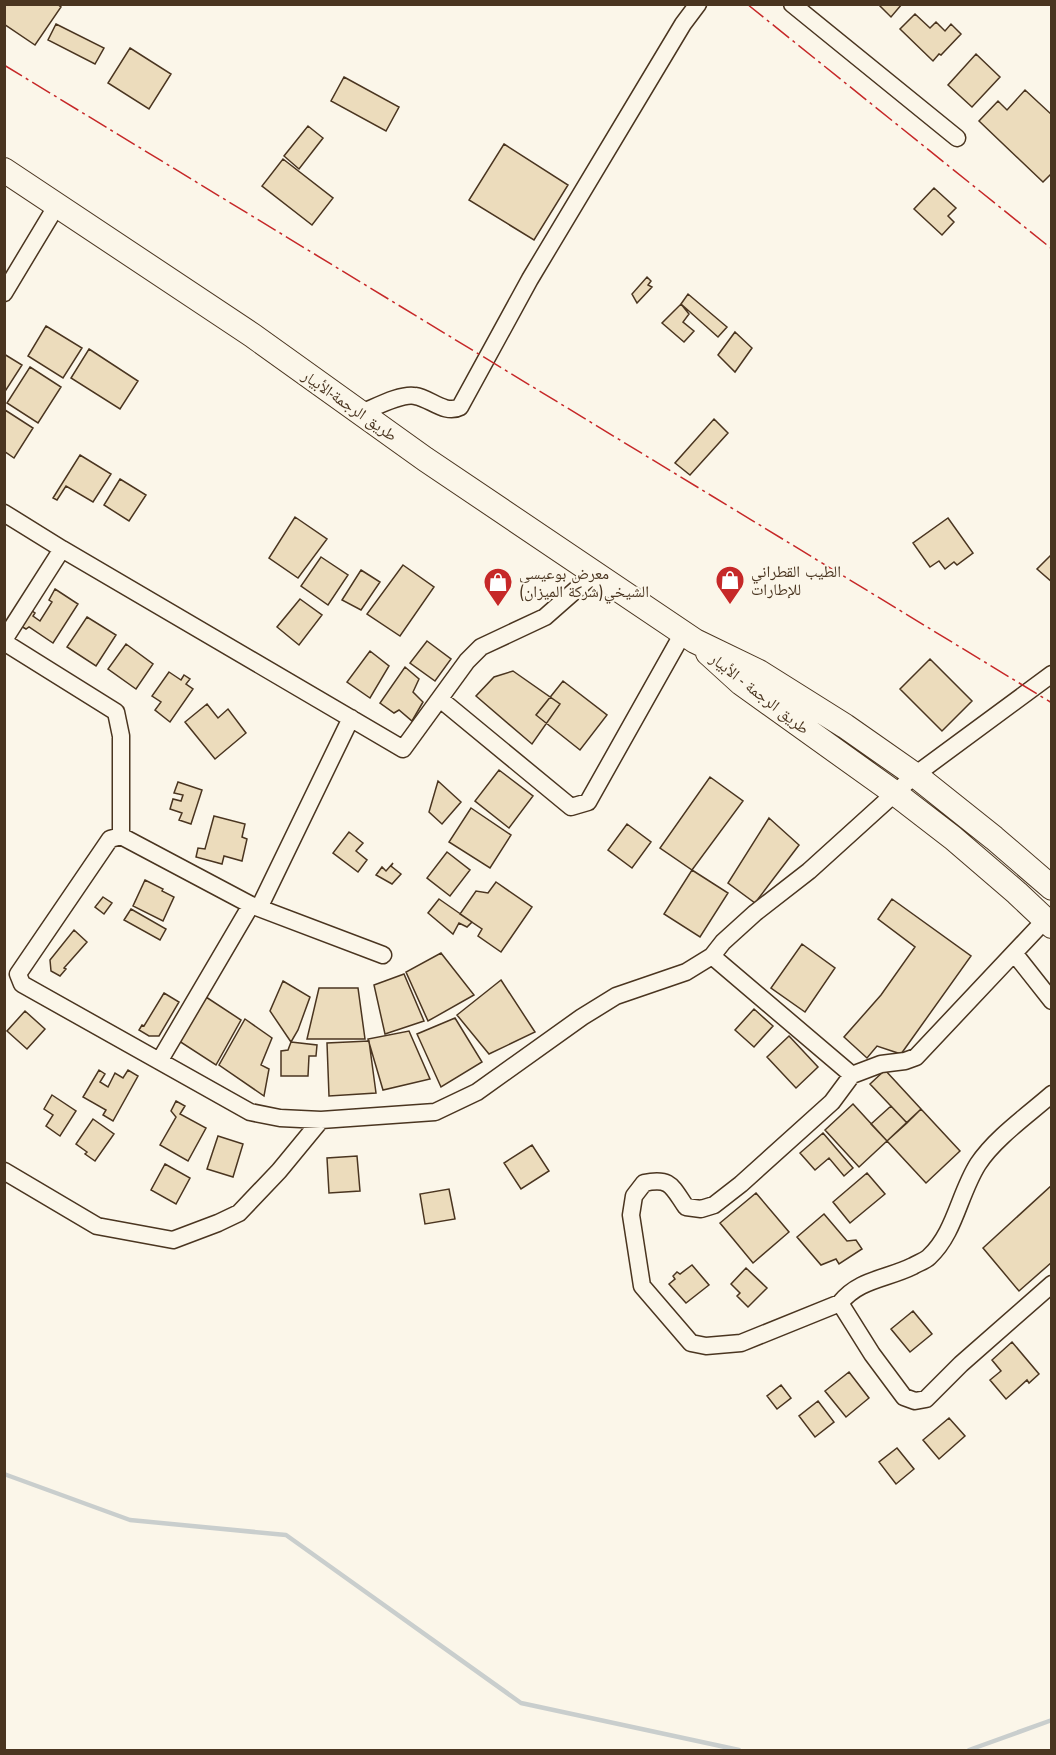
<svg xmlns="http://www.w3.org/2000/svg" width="1056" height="1755" font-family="Jost,'Noto Naskh Arabic',sans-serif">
	<rect width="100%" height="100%" fill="#fbf6e9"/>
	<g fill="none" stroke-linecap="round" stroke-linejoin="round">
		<!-- stream -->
		<path stroke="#c9cecd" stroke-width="4.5" d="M4 1474 130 1520 286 1535 521 1703 739 1750
			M969 1750 1052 1720"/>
	</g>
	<!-- building -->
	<path fill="#ecdcbc" stroke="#4a3520" stroke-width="1.5" d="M4 4H57L61 7 35 45 4 24Z
		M878 4H902L891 17Z
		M915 14 930 28 936 22 945 31 951 24 961 34 941 55 939 54 933 61 900 29Z
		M56 24 104 48 95 64 48 40Z
		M130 48 171 74 149 109 108 83Z
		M976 54 1000 77 972 107 948 85Z
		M344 77 399 107 386 131 331 101Z
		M1025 90 1052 115V173L1043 182 979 121 998 101 1007 110Z
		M308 126 323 138 299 169 284 156Z
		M504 144 568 185 534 240 469 200Z
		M283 159 333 198 312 225 262 186Z
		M934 188 956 208 948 216 954 222 942 235 914 209Z
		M647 277 651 281 648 285 652 287 637 303 632 294Z
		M688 294 727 327 718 337 681 304Z
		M681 304 689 314 683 322 694 331 684 342 662 323Z
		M46 326 82 348 63 378 28 356Z
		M735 332 752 348 735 372 718 355Z
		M89 349 138 381 120 409 71 378Z
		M4 354 22 365 4 393Z
		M30 367 61 387 38 423 7 403Z
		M5 410 33 428 14 458 4 451Z
		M714 419 728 433 690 475 675 463Z
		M80 455 111 474 93 502 66 486 57 500 53 498Z
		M120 479 146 495 129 521 104 505Z
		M295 517 327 539 298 578 269 558Z
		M948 518 973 553 957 565 954 562 945 569 939 561 930 567 913 543Z
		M1052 554V582L1037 569Z
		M321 557 348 575 328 605 301 586Z
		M403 565 434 587 400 636 367 614Z
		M361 570 380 582 361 610 342 600Z
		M55 589 78 604 53 643 29 627 26 629 19 625 29 609 35 613 33 616 40 621 52 602 49 600Z
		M300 599 322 615 299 645 277 627Z
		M87 617 116 635 96 666 67 647Z
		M427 641 451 659 435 681 410 663Z
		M126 644 153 664 136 689 108 669Z
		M370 651 389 666 370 698 347 682Z
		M930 659 972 701 942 731 900 689Z
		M405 667 419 679 413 692 423 702 412 721 399 710 394 713 380 703Z
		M513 671 560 704 532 744 476 696 494 677Z
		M169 672 181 680 184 675 190 679 186 684 193 689 170 722 155 710 161 702 152 696Z
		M563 681 607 715 580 750 536 715Z
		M207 704 218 718 228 709 246 733 215 759 185 722Z
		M499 770 533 796 509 828 475 801Z
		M710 777 743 801 692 870 660 848Z
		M438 781 461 802 442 824 429 812Z
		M178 782 202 790 191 824 179 820 182 813 170 809 173 799 181 801 183 795 174 793Z
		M471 808 511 835 490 868 449 842Z
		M214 816 245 824 242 837 247 839 242 861 224 856 222 864 196 857 198 848 205 849Z
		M769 818 799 845 755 903 728 883Z
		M627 824 651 842 632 868 608 850Z
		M349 832 363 843 356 851 367 860 358 872 333 853Z
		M447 852 470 870 450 896 427 878Z
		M393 863 391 866 401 874 392 884 376 875 382 867 386 871Z
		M692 870 728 893 700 937 664 914Z
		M145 880 163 889 162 891 174 897 163 921 133 906Z
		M496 882 532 907 501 952 478 936 482 929 460 914 476 891 488 893Z
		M103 897 112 903 104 914 95 907Z
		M439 899 472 922 467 927 459 923 453 934 428 913Z
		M892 899 971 956 901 1054 877 1046 867 1058 844 1037 881 995 915 947 878 919Z
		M131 909 166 929 160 940 124 920Z
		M74 930 87 942 64 968 66 969 60 976 51 971 50 960Z
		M802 944 835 968 805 1012 771 988Z
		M441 953 474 995 428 1021 406 972Z
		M404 974 424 1021 385 1034 374 985Z
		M501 980 535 1032 489 1054 457 1015Z
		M283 981 310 997 298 1030 291 1042 270 1011Z
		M319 988H358L365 1039H307Z
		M164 993 179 1002 159 1036H149L139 1030 142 1025 144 1026Z
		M206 997 241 1020 216 1065 179 1041Z
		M754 1009 773 1026 754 1047 735 1030Z
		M25 1011 45 1029 27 1049 7 1031Z
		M455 1018 482 1062 441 1087 417 1034Z
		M245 1019 272 1038 261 1065 269 1069 264 1096 219 1065Z
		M409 1031 430 1079 383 1090 368 1039Z
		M789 1036 818 1067 796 1088 767 1057Z
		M369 1041 376 1093 329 1096 327 1043Z
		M291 1042 317 1045 316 1056H309L308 1076H281V1051L288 1050Z
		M99 1070 105 1074 100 1082 108 1087 115 1073 123 1078 128 1070 138 1076 113 1121 103 1115 106 1110 83 1097Z
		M885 1070 921 1109 907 1123 870 1084Z
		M52 1095 76 1111 60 1136 46 1126 53 1115 44 1109Z
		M176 1101 185 1106 180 1114 206 1128 188 1161 160 1145 176 1117 171 1111Z
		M853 1104 887 1141 859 1167 825 1130Z
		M891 1106 907 1123 887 1141 871 1124Z
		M921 1109 960 1151 926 1183 887 1141Z
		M93 1119 114 1134 95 1161 85 1154 87 1152 76 1144Z
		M823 1133 853 1168 844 1176 829 1158 815 1170 800 1153Z
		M218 1136 243 1144 233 1177 207 1169Z
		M532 1145 549 1171 521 1189 504 1163Z
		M357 1156 360 1191 329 1193 327 1158Z
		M165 1164 190 1178 176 1204 151 1190Z
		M867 1173 885 1194 850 1223 833 1202Z
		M1052 1185V1262L1019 1291 983 1248Z
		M449 1189 455 1219 425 1224 420 1194Z
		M756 1193 789 1232 753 1263 720 1223Z
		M824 1214 847 1241 856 1240 862 1249 839 1264 836 1259 821 1265 797 1237Z
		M692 1265 709 1285 686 1303 669 1284 675 1279 673 1276 677 1272 680 1274Z
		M746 1268 767 1288 748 1307 737 1296 740 1293 731 1284Z
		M913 1311 932 1334 910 1352 891 1329Z
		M1012 1342 1039 1374 1029 1383 1027 1380 1006 1399 990 1380 1001 1371 992 1360Z
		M849 1372 869 1398 846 1417 825 1391Z
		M781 1385 791 1398 777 1409 767 1396Z
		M818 1401 834 1422 815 1437 799 1416Z
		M949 1418 965 1436 939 1459 923 1440Z
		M897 1448 914 1469 896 1484 879 1462Z"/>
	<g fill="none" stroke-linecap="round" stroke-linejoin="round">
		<!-- minor casing -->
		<g stroke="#4a3520" stroke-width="19">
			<path id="minor" d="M792 4 957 138
				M4 293 57 205
				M361 413C374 408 401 393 415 396 430 398 445 415 460 407L530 279 683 24 698 4
				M4 513 62 549 403 749 467 661 481 647 545 617 595 573
				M4 640 62 549
				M4 642 116 712 121 736V836
				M440 699 571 807 588 802 683 633
				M259 908 351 718
				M1014 953 1052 1001
				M383 955 251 905 121 836 110 839 18 974 22 984 250 1112 280 1118 321 1120 435 1112 477 1092 582 1017 616 996 686 972 712 956 723 942 755 913 809 871 915 775 1052 674
				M712 956 852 1075 881 1064 905 1061 916 1057 1046 919
				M160 1060 251 905
				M1052 1094C1028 1115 995 1138 978 1164 959 1194 955 1233 929 1257 925 1261 918 1263 913 1266 887 1279 859 1279 840 1303L872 1354 904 1397 915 1401 926 1399 961 1364 1052 1284
				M4 1171 97 1226 173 1240 218 1223 239 1213 279 1171 321 1120
				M840 1303 741 1343 706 1346 691 1343 642 1286 631 1215 634 1196 644 1183C671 1177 672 1187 686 1207L701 1209 714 1205 741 1184 832 1102 852 1075"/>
		</g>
		<!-- highway casing -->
		<g stroke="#4a3520" stroke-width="26">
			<path id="highway" d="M4 170 252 335 425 459 695 641 759 672 845 726 915 775 994 838 1052 888
				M708 653 741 683 896 794 953 838 1017 893 1052 926"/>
		</g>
		<!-- minor -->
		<use href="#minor" stroke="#fbf6e9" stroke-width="16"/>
		<!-- highway -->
		<use href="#highway" stroke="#fbf6e9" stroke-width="24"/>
		<!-- power -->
		<path stroke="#c62828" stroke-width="1.5" stroke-dasharray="21 4.5 3 4.5" stroke-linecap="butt" d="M747 4 1052 249
			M4 65 1052 703"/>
	</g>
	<!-- icons -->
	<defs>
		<g id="shop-pin" transform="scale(1.5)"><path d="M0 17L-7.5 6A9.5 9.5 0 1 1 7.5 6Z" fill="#c62828" stroke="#fbf6e9"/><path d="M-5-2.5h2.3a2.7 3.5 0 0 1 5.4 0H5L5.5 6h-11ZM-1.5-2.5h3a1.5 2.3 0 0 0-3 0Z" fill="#fff"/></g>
	</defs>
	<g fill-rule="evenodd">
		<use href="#shop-pin" x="730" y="580"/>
		<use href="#shop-pin" x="498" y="582"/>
	</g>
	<g text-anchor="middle" stroke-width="4.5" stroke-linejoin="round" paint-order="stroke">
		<!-- street labels -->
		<g font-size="16" fill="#4a3520" stroke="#fbf6e9">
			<text transform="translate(350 405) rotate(35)" y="6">طريق الرجمة-الأبيار</text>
			<text transform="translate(760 693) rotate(38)" y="6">طريق الرجمة - الأبيار</text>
		</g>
		<!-- poi labels -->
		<g font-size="16" fill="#4a3520" stroke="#fbf6e9" text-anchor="start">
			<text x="751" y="577">الطيب القطراني<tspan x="751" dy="18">للإطارات</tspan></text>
			<text x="519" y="579">معرض بوعيسى<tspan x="519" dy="18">الشيخي(شركة الميزان)</tspan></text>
		</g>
	</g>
	<!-- border -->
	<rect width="1056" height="1755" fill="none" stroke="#4a3520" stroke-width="12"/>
</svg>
